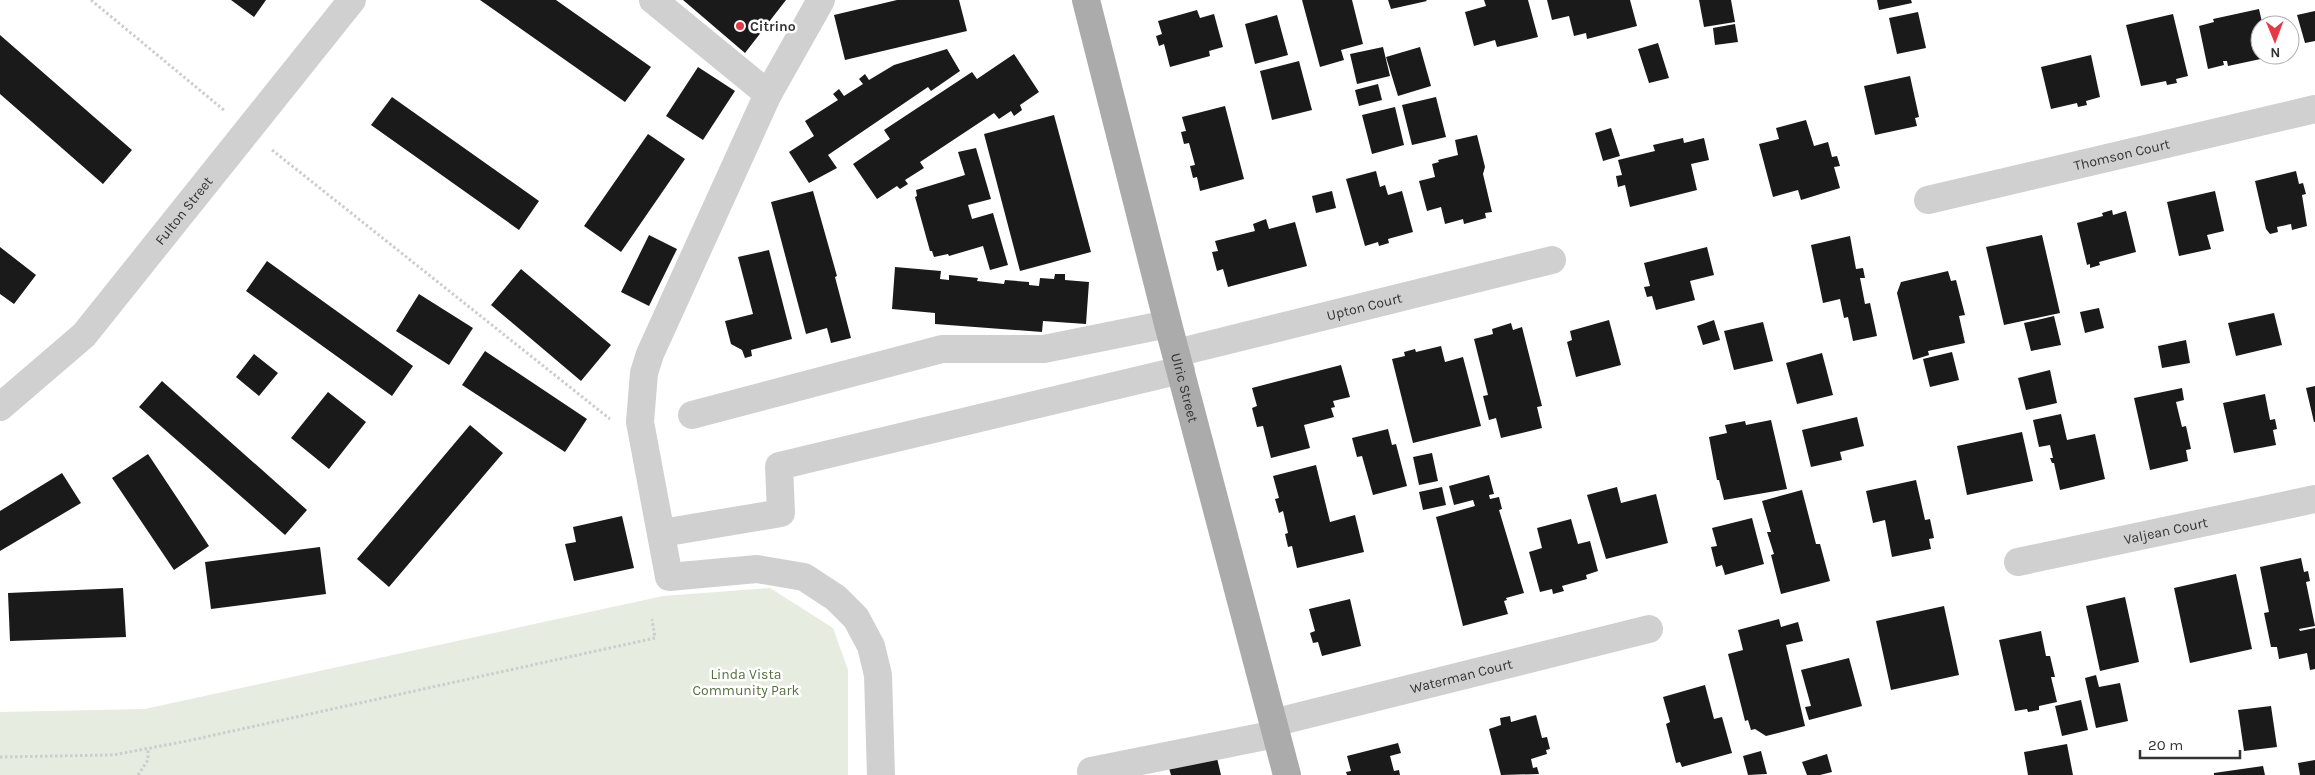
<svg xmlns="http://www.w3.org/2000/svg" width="2315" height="775" font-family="Karla,sans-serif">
	<rect width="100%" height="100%" fill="#fff"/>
	<!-- green -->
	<path fill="#e6ecdf" d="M770 588 833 628 848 670V775H0V712L145 709 663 596Z"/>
	<!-- building -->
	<path fill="#1a1a1a" d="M231 0H266L254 17Z
		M480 0H556L651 67 625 102Z
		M683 0H786L745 53Z
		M897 0H959L967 31 845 60 834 15Z
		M1302 0H1352L1363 44 1341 50 1344 60 1320 67Z
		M1388 0H1426L1427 1 1391 9Z
		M1484 0H1528L1538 37 1497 47 1495 40 1474 46 1465 12 1486 6Z
		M1547 0H1630L1637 26 1587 39 1586 33 1574 36 1569 16 1552 20Z
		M1699 0H1731L1735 22 1704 27Z
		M1877 0H1911L1912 3 1879 10Z
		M2259 9 2262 22 2267 21 2268 25H2260V55L2270 57 2228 66 2227 61H2223L2224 65 2208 69 2199 26 2214 22 2213 19Z
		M1197 10 1200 18 1214 14 1223 47 1209 51 1210 56 1170 67 1164 44 1159 46 1156 36 1162 34 1158 21Z
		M2315 11V41L2305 43 2297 15Z
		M1918 12 1926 48 1897 54 1889 18Z
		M2173 14 2188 76 2176 79 2177 83 2167 85 2166 81 2141 86 2126 25Z
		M1277 15 1288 55 1255 64 1245 24Z
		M1735 24 1738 42 1715 45 1713 28Z
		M0 35 132 150 103 184 0 94Z
		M1658 43 1669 78 1649 83 1638 49Z
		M1383 47 1390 76 1357 84 1350 54Z
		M1420 47 1431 86 1398 96 1386 57Z
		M947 49 960 71 931 91 928 87 828 155 837 168 809 183 789 152 814 136 805 121 838 100 833 94 839 89 844 96 863 84 859 79 865 74 869 80 894 65Z
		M1014 54 1039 92 1020 105 1022 110 1014 116 1011 111 999 119 994 113 920 162 924 168 905 180 908 184 900 189 897 186 877 199 853 164 890 139 884 130 972 72 977 79Z
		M2091 55 2100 97 2086 101 2087 105 2078 107 2077 103 2051 109 2041 67Z
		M1299 61 1312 110 1272 120 1260 71Z
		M698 67 735 91 703 140 666 116Z
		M1910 76 1919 117 1915 118 1917 126 1875 135 1864 86Z
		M1378 84 1382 100 1359 106 1355 90Z
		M392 97 539 201 519 230 371 125Z
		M1436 97 1446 137 1412 145 1402 105Z
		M1225 106 1244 179 1200 191 1197 177 1193 178 1190 166 1195 165 1189 143 1184 144 1181 132 1186 131 1182 117Z
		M1395 107 1404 145 1372 154 1362 115Z
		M1054 115 1091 252 1020 271 984 134Z
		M1806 120 1814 146 1828 142 1832 157 1837 156 1840 166 1834 167 1840 188 1801 200 1798 190 1773 197 1759 144 1779 139 1776 128Z
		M1611 128 1620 156 1603 161 1595 133Z
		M648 134 685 159 621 252 584 226Z
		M1477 135 1485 167 1483 174 1492 212 1485 213 1486 218 1464 224 1463 219 1445 224 1441 207 1427 211 1419 181 1435 177 1432 164 1439 162 1438 160 1458 155 1455 140Z
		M1683 138 1684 143 1704 138 1709 160 1691 164 1697 190 1630 207 1625 185 1618 187 1616 176 1622 175 1618 160 1655 151 1653 145Z
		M976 148 991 199 968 205 972 219 993 213 1008 265 990 270 983 246 949 256 948 254 934 257 932 251H930L915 197 917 196 916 190 965 175 958 152Z
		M1376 171 1380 187 1385 185 1388 195 1402 191 1413 232 1388 239 1389 243 1379 246 1378 242 1365 246 1346 179Z
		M2296 171 2299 184 2303 183 2306 194 2302 195 2307 226 2292 230 2291 224 2277 227 2278 232 2270 234 2266 229 2255 181Z
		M813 191 837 276 835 277 851 338 831 343 827 328 806 334 771 202Z
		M1332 191 1336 208 1316 213 1312 196Z
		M2215 191 2224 231 2207 235 2211 249 2179 256 2167 202Z
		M2112 210 2113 215 2126 211 2136 252 2099 262 2100 265 2090 268V264L2087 265 2077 223 2103 216 2102 213Z
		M1266 219 1269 229 1295 222 1307 266 1228 287 1223 269 1217 271 1212 252 1218 251 1215 241 1255 231 1253 224Z
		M649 235 677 249 649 306 621 292Z
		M2042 235 2060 313 2004 325 1986 247Z
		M1850 236 1856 269 1863 268 1865 278H1860L1865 304 1870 303 1877 336 1853 341 1848 317 1844 318 1840 299 1823 303 1811 245Z
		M0 247 36 275 14 304 0 294Z
		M1707 247 1714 275 1690 281 1695 300 1656 310 1652 296 1647 297 1644 287 1650 286 1644 263Z
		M769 250 792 339 751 350 752 356 745 358 742 350 731 344 725 321 753 314 738 257Z
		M267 261 413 366 392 396 246 291Z
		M895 267 941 271 940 279 949 280V275L978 278 977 281 1004 284 1005 280 1029 282V285L1039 286 1040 278 1054 279 1055 274H1065V280L1089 282 1086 324 1043 321 1042 332 935 324V313L892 309Z
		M521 269 611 345 581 381 491 305Z
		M1948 271 1951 281 1956 280 1965 315 1959 316 1965 343 1928 351 1929 355 1913 360 1897 293 1901 282Z
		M419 294 473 328 449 365 396 331Z
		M2099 308 2104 328 2085 333 2080 312Z
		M2274 313 2282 345 2236 356 2228 323Z
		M2054 316 2061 345 2031 351 2024 323Z
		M1609 320 1621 365 1576 377 1567 342 1572 340 1570 331Z
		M1714 320 1720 340 1703 345 1697 326Z
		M1763 322 1773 361 1734 370 1724 331Z
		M1511 323 1513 330 1522 327 1542 406 1537 407 1542 428 1501 438 1496 418 1489 420 1483 396 1488 395 1474 339 1493 334 1492 329Z
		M2186 340 2190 363 2162 368 2158 346Z
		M1441 346 1445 362 1463 357 1481 426 1413 443 1392 359 1405 356 1404 352 1415 349 1416 352Z
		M485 351 587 419 565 452 462 385Z
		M1952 352 1959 380 1930 387 1923 359Z
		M1822 353 1833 395 1797 404 1786 363Z
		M254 354 278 373 259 396 236 377Z
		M1341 365 1350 397 1333 401 1335 407 1331 408 1334 417 1304 425 1310 448 1271 458 1263 426 1257 427 1252 408 1257 406 1252 388Z
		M2050 370 2057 403 2026 410 2018 378Z
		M162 381 307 510 285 535 139 407Z
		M2315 386V422H2314L2306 388Z
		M2182 388 2184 400 2176 402 2182 427 2186 426 2191 449 2186 450 2188 461 2150 470 2134 398Z
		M328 392 366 422 329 469 291 438Z
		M2265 394 2270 420 2275 419 2277 429 2273 430 2276 445 2234 453 2223 403Z
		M2061 414 2067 440 2095 434 2105 479 2060 490 2054 463H2052L2050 458H2053L2050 445 2039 447 2033 420Z
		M1857 417 1864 446 1840 452 1842 460 1811 467 1802 430Z
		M1771 420 1787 489 1724 500 1719 480H1717L1709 437 1727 433 1725 425 1745 421 1746 425Z
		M470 425 503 453 389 587 357 559Z
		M1388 429 1392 445 1396 444 1407 486 1373 495 1362 456 1357 457 1352 438Z
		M2022 432 2033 481 1967 495 1957 446Z
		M1432 453 1438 481 1419 485 1413 457Z
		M148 454 209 546 174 570 112 478Z
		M1316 465 1330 522 1355 515 1364 552 1297 568 1292 546 1288 547 1285 534 1288 533 1283 511 1279 513 1275 499 1279 498 1273 476Z
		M62 473 81 503 0 551V511Z
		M1489 475 1494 494 1489 495 1490 499 1499 497 1502 509 1499 510 1524 593 1506 598 1507 600 1504 601 1508 614 1463 626 1436 517 1475 506 1473 500 1454 505 1449 486Z
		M1916 480 1925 520 1930 519 1934 538 1929 539 1931 549 1892 557 1885 520 1873 523 1866 491Z
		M1442 487 1446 505 1423 510 1419 492Z
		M1617 487 1621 503 1656 494 1668 543 1606 559 1587 495Z
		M1802 490 1816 544H1820L1830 581 1781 594 1771 555 1774 554 1767 532H1771L1762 501Z
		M622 516 634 568 574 581 565 544 576 542 573 527Z
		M1752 518 1764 564 1725 575 1722 565 1716 567 1711 547 1717 546 1712 528Z
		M1571 519 1578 544 1590 541 1598 571 1586 575 1587 579 1562 586 1564 591 1553 594 1552 589 1540 592 1529 552 1542 548 1537 528Z
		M320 547 326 594 211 609 205 562Z
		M2301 558 2304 572 2308 571 2310 581 2306 582 2315 626 2299 629 2300 631 2315 628V669L2310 670 2307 653 2279 659 2277 647H2271L2264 613 2269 612 2260 567Z
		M2236 574 2252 649 2190 663 2174 588Z
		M123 588 126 637 10 641 8 593Z
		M2125 597 2139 662 2100 671 2086 606Z
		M1350 599 1361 646 1322 656 1318 642 1313 643 1310 633 1315 631 1309 609Z
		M1944 606 1959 675 1891 690 1876 621Z
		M1779 619 1781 627 1798 622 1803 641 1786 645 1805 726 1766 736 1755 729 1751 730 1748 720 1745 721 1728 654 1743 650 1738 630Z
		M2041 631 2046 656H2050L2055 677H2051L2057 702 2039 706V710L2028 712 2027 709 2015 711 1999 640Z
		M1849 658 1862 706 1809 720 1805 707 1811 706 1801 670Z
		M2096 675 2099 687 2120 683 2128 721 2096 728 2085 678Z
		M1705 685 1714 719 1722 717 1732 753 1682 767 1680 762 1676 763 1666 724 1670 722 1663 697Z
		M2081 700 2088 730 2062 736 2055 706Z
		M2271 706 2277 747 2244 751 2238 710Z
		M1536 715 1542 738 1547 737 1550 749 1546 750 1547 754 1531 759 1533 768 1537 767 1539 774 1501 775 1489 729 1501 725 1500 718 1510 716 1511 722Z
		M1398 743 1401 753 1390 756 1394 771 1399 770 1400 775H1347L1346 772 1351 771 1347 756Z
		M2067 744 2073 775H2028L2024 752Z
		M1761 751 1767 774 1748 775 1743 756Z
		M1827 754 1832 772 1820 775H1807L1802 762Z
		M1217 758 1221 775H1171L1167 761Z
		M2315 760V775H2300L2298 763Z
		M2263 766 2265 775H2214V773Z"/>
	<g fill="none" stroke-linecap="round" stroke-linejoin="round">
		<!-- path -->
		<path stroke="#cdcdcd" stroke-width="3" stroke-dasharray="2.5 2.5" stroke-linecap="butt" d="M91 0 225 111
			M272 150 610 419
			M0 757 113 755 187 741 655 638 652 619
			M138 775 148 760V748"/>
		<!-- minor -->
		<g stroke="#d0d0d0" stroke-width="28">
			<path d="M653 0 768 94"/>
			<path d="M821 0 768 94 650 354 644 373 640 422 669 577 757 569 804 577 836 598 856 618 871 646 878 675 881 775"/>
			<path id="s1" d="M1928 200 2315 109"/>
			<path id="s2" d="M1176 353 1552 260"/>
			<path id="s3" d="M0 407 84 335 352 0"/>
			<path d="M692 415 942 349H1044L1168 324"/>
			<path d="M662 533 781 513 779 466 1181 370"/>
			<path id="s4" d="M2018 562 2315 499"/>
			<path id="s5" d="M1273 723 1649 629"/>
			<path d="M1091 771 1276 734"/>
		</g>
		<!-- major -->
		<path stroke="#ababab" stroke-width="28" id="s6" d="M1086 0 1168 324 1287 775"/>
	</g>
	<!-- markers -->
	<circle fill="#e63946" stroke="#fff" stroke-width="2" cx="740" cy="26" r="5"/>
	<g text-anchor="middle" stroke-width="5" stroke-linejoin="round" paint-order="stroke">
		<!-- poi labels -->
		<g font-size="14" font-weight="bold" fill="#333" stroke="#fff" text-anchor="start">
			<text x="750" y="31">Citrino</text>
		</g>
		<!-- street labels -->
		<g font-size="14" fill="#333" stroke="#fff">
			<text dy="5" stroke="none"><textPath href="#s1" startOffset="199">Thomson Court</textPath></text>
			<text dy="5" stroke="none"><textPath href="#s3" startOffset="270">Fulton Street</textPath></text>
			<text dy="5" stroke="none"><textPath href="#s2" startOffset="194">Upton Court</textPath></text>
			<text dy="5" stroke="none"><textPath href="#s6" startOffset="400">Ulric Street</textPath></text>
			<text dy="5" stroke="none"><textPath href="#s4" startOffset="151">Valjean Court</textPath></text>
			<text dy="5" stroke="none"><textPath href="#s5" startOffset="194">Waterman Court</textPath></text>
		</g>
		<!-- park labels -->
		<g font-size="14" fill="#56703f" stroke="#fff">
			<text x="746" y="679">Linda Vista<tspan x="746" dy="16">Community Park</tspan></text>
		</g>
	</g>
	<!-- north arrow -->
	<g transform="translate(2275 40) rotate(179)"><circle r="24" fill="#ffffff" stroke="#adadad"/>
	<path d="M0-4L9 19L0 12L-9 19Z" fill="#e63946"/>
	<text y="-8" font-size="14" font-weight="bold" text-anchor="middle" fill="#333333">N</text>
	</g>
	<!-- scale -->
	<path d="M2140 750v8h100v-8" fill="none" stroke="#333333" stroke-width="2.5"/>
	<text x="2148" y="750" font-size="15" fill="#333333" stroke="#ffffff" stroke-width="4" paint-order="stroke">20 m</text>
</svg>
